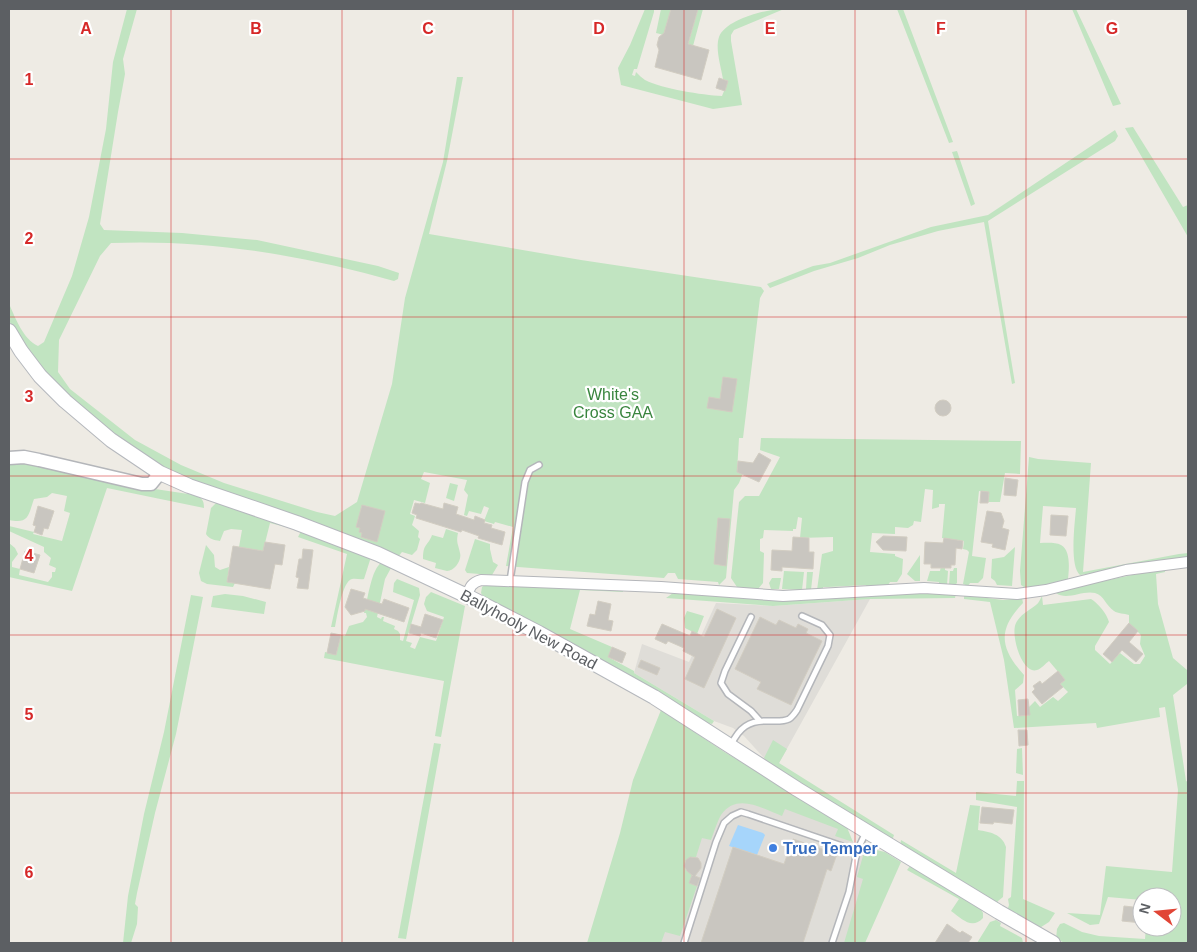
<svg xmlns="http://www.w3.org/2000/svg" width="1197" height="952" font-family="Helvetica,sans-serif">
	<rect width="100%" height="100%" fill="#eeebe4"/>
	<!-- industrial -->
	<path fill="#dfddd8" d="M870 599 779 763 773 768 744 736 733 728 714 721 634 673 642 644 689 662 716 603 773 606Z
		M726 753 836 825 853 842 865 849V943H653Z"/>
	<!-- green -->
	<path fill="#c1e4c1" d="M127 9H137L123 59 125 74 118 112 100 224 104 230 182 233 257 240 378 266 399 273 398 279 394 281C302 255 207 239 111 243L100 256 59 340 58 372 70 389 135 440 181 465 224 483 317 512 335 516 357 502 392 384 405 298 443 162 457 77H463L447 161 429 234 581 260 761 287 764 291 760 298 743 438H739L737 472 743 473 739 483 734 490 726 578 719 585 718 582 678 579 675 573H668L664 578 506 566 513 527 495 522 494 524 484 521 489 508 484 506 481 514 469 511 467 516 464 515 468 495 464 490 467 480 424 472 421 479 430 483 425 503 414 500 410 514 415 516 412 525 419 531 418 537 420 539 417 550 412 555 402 552 398 557 180 477 135 451 75 402 46 374 9 321V304C16 319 23 339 38 346L44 342 72 276 89 217 106 129 113 62Z
		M645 9H654V12L637 69H634L632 75 635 76 636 72C639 75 642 78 645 80 663 89 702 95 722 96L728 81 723 79C721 67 715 49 719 37 726 19 767 9 784 9L734 30 731 35V41L742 105 713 109 621 85 618 68 630 45Z
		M661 9H671L664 35 656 33Z
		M698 9H703L693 46 688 45Z
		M897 9H903L953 142 949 143Z
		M1072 9H1076L1121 104 1113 106Z
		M1133 127 1183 207 1188 205V237L1125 128Z
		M1115 130 1118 136 1115 141 988 221 1015 383 1012 384 984 222 938 231 890 245 858 258 814 271 770 288 767 284 813 266 830 263 931 227 988 215Z
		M957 151 975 204 971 206 952 152Z
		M761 438 1021 441 1020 474 1005 473 1000 502H988L989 492 979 491 972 556 986 558 983 578 978 583H970L968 586 963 584 969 552 967 550 963 549 964 541 942 538 945 504H939V507L932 509 933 490 925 489 921 522 914 521 913 525 908 528 895 527V534L872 533 870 552 895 554V556L903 559 902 574 897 582H890L888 585 867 588 866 585 828 587H823V590H817L822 554 833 551V537L800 538 802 518 798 517 796 529H793V531L764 530 763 538 760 539V551L764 553 763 583 758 589 737 587 731 578 739 502 745 496H759L780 457 760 450Z
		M1029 457 1038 459 1091 463 1083 572 1179 554 1188 553V558L1080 575C1069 566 1075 522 1076 508L1043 506 1040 543C1046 543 1055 542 1061 545 1071 550 1069 570 1068 579 1056 583 1033 595 1021 585L1020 571Z
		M17 461 115 483 195 495C202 498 204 500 204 508L107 488 72 591 9 577V543L15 548 18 554 12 562V567L20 569 19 575 48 582 52 577V572H55L56 568 49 565 51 558 44 552V547L9 531V526L34 532 33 534 62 541 70 513 64 511 67 496 52 493 47 497 34 499C28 516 29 524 9 520V463Z
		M450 483 458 485 454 501 446 498Z
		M217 502 290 525V528L270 523 263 551 239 547 242 530 231 529 224 531 220 541C214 540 209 539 206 534L211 508Z
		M446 529 458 533C456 543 458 543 460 553 462 560 455 571 447 571 443 570 439 569 435 568L436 563 423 559C423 543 428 546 432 535L443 538Z
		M301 531 371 557 364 579C360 580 356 578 352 579 342 581 337 618 335 627H331L347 554 298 537Z
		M475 539 490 544V549L493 562 498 565 492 575 467 573 465 570Z
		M206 545 214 555 215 567 220 570 229 567 227 582 235 583 233 587 207 584 201 581 199 573Z
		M1015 547 1012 586 997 585 995 581 991 578 992 559 1004 557Z
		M920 555V581H915L907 574Z
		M382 562 389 565 391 568 385 579 377 617 381 619 382 617H384L383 621 395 626 394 629 398 631 400 634V640L403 641 414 600 393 592 394 583 397 579 419 588 420 595 406 641 412 643 410 647 415 649 420 637 436 641 444 617 427 611 424 604 426 597 431 592 465 606 441 737 435 736 444 681 324 658 325 652 336 655 341 635 345 636 349 626 363 622 367 617 366 613H364C368 599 371 569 382 562Z
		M941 566H945V570L948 571 947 585 939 584V582L927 581 930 571H940Z
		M954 568H957V583L955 585H949L950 571H953Z
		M1165 568V572L1156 574 1158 604 1173 658 1187 670V684L1173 695 1186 781 1188 782V943H1065L1056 939 1057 929 1060 924 1064 923 1082 932 1099 936 1145 939 1146 927H1172V897H1142V900L1108 897 1099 924 1090 925 1067 913 1100 915 1106 866 1172 872 1178 790 1165 707 1159 708 1160 717 1097 728 1096 723 1014 728 1004 660 990 602 964 599V595L1003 600 1022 598 1023 603C997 630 1000 648 1024 675L1023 683 1015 690 1017 716 1029 715V707L1035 701 1040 707 1053 697 1058 701 1068 692 1060 684 1065 680 1049 661C1046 663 1041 669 1037 670 1022 675 1010 634 1016 623 1020 615 1028 611 1036 605 1039 603 1040 599 1042 596L1043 605 1091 599C1098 603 1107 614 1109 622L1095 646V650L1110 664 1120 653 1134 664H1140L1145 656 1140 644 1141 635 1129 623V615C1124 613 1118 614 1114 611 1106 606 1104 595 1095 593 1082 590 1067 601 1056 593L1061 590Z
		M784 571 804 572 802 590 782 589Z
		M807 572H813L811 590 806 589Z
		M772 578H781L779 589H771L769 583Z
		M487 584 623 590V592L580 590 570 629 612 647 608 657 634 671V673L714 721 712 724 704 722 484 598 481 593 482 587Z
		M905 592 956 593 955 598 870 599 773 606 666 598 673 593 773 600Z
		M225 594 243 596 266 602 264 614 211 607 213 596Z
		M191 595 203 597 176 734 155 813 137 893 135 904 138 907 137 924 131 943H123L128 896 144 814 164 732Z
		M687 611 704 616 697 634 685 628 684 618Z
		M661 710 726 753 838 819 846 825 853 842 835 836 838 829 785 809 782 816C763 809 737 792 721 815 717 822 714 832 711 840L702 838 696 857H690L686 861 685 869 692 875 689 883 697 886 680 936 665 932 661 943H587L620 833 633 780Z
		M773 740 787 749 779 763 894 835 892 841 773 768 764 758Z
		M434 743 441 744 406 939 398 938Z
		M1022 748 1023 775 1016 773 1017 749Z
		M1017 781H1024L1023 899 1055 913 1049 922 1038 929 1007 911 1009 905 1008 899 1011 897 1017 807 976 800V792L1016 796Z
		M970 805 980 806 978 830C990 832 1002 834 1006 847L1003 897 998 901 996 905 900 846 901 840 956 873Z
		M868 848 885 852 901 862 865 943H844L863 879 857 877 865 849Z
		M910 866 979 906 983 913V918C972 930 962 919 951 911L959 899 907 870Z
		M996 920 1001 923 1000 926 1022 938 1023 943H977L990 922Z"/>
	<!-- water -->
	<path fill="#a6d5fb" d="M738 825 763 833 765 835 757 855 729 846Z"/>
	<!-- building -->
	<path fill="#c9c6c0" stroke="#d2cdc2" d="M671 9H698L688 44 709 50 701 80 655 67 659 50 657 45 659 37 664 33Z
		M719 78 728 81 725 91 716 88Z
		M723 377 737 379 732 412 707 408 709 397 720 399Z
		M935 408a8 8 0 1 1 16 0a8 8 0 1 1-16 0Z
		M759 453 771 460 759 482 737 472 738 461 753 463Z
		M1005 478 1018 480 1016 496 1004 495Z
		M981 491 989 492 988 503H980Z
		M415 503 420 504 421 503 443 509 444 503 458 507 456 514 474 520 475 516 485 520 484 523 492 525 491 528 505 532 502 545 478 538 479 536 462 530 461 532 416 518 417 515 412 513Z
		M362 505 385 511 377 542 361 537 362 533 359 532 360 528 356 527Z
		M38 506 54 511 48 529 44 528 42 535 34 532 36 526 33 525Z
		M987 511 1001 513 1004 521 1002 528 1009 530 1005 550 992 547 993 544 981 542Z
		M1051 515 1068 516 1066 536 1050 535Z
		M718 518 730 519 726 566 714 564Z
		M883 536 907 537 906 551 883 550 876 542Z
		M793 537 809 538V552H814L813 569 782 567V571L771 570 772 550 792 551Z
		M944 538 963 541 962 549 956 548 955 565H951V568H931V564H924L925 542 943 543Z
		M265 542 285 545 282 565 275 564 270 589 227 582 233 546 263 551Z
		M303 549 313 550 308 589 297 588 299 578 296 577 299 559H302Z
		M25 551 40 555 34 573 20 569Z
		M351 589 365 593 363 598 382 604 384 599 409 608 404 622 365 609V611L351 615 345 607Z
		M598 601 611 604 608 620 613 621 611 631 587 626 590 614 595 615Z
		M717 609 736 618 704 688 685 679 695 657 683 651 684 648 668 641 666 644 655 639 662 624 690 636 692 631 704 637Z
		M425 614 443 620 436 638 421 633 420 636 409 633 411 624 421 627Z
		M760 617 776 625 779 620 796 628 798 624 808 629 806 633 822 641 791 705 757 689 761 682 735 669Z
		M1129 623 1138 631 1129 642 1143 654 1136 662 1122 650 1112 662 1103 654Z
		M331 633 341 635 336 655 327 653Z
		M612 647 626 653 622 663 608 657Z
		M641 660 660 668 657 675 638 667Z
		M1058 671 1065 680 1060 684 1063 687 1042 704 1032 692 1035 689 1033 686 1040 681 1042 684Z
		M1028 699 1030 715 1019 716 1018 700Z
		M1018 730H1027L1028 745 1019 746Z
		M982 807 1014 810 1012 824 994 822 993 824 980 823Z
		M793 839 837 854 831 871 827 869 803 943H701L733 847 784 864Z
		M690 857 698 858 701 863V868L695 876 700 878 697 886 689 883 692 875 693 876 687 871 684 866 686 860Z
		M1124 906 1142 908V923L1122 921Z
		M947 924 960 933 962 931 972 937 968 943H935Z"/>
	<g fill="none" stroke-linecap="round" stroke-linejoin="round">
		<!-- service casing -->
		<g stroke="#b4b6ba" stroke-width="8">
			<path id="service" d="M510 581 525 482 530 470 539 465
				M751 617 725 671 721 683 728 694 751 711 760 721
				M731 745C739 728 749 720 768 721 775 721 783 722 789 719 792 717 795 713 797 710L828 646 830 635 822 625 802 616
				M684 943 716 842 724 823 732 816 741 812 748 814 857 851
				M832 943 849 892 857 851 866 832"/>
		</g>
		<!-- minor casing -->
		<g stroke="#b4b6ba" stroke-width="12">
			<path id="minor" d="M467 596C470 587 471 583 481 580L661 587 783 596 924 588 1017 594 1046 590 1126 570 1188 562"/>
		</g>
		<!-- tertiary casing -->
		<g stroke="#b4b6ba" stroke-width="15">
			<path id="tertiary" d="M9 458 24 457 39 460 142 484H151L160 473"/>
		</g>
		<!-- secondary casing -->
		<g stroke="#b5b8bd" stroke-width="16">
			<path id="secondary" d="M9 331 21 351 40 376 65 401 111 440 160 473 189 486 297 523 378 554 467 596 539 633 654 697 797 789 999 912 1053 943"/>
		</g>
		<!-- service -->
		<use href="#service" stroke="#fff" stroke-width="5"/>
		<!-- minor -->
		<use href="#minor" stroke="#fff" stroke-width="10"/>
		<!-- tertiary -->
		<use href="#tertiary" stroke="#fff" stroke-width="12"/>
		<!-- secondary -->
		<use href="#secondary" stroke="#fff" stroke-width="14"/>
	</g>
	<!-- grid -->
	<path fill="none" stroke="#d62828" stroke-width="1" stroke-opacity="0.55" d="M171 9V943M342 9V943M513 9V943M684 9V943M855 9V943M1026 9V943M9 159H1188M9 317H1188M9 476H1188M9 635H1188M9 793H1188"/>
	<!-- markers -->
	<circle fill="#3f7fe0" stroke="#fff" stroke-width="2" cx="773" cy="848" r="5"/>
	<g text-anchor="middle" stroke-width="4.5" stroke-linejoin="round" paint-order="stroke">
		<!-- park labels -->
		<g font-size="16" fill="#39853e" stroke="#fff">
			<text x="613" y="400">White's<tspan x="613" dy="18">Cross GAA</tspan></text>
		</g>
		<!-- street labels -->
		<g font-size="16" fill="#5c5f63" stroke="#fff">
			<text transform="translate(529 629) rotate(28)" y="6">Ballyhooly New Road</text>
		</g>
		<!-- shop labels -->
		<g font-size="16" font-weight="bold" fill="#366cbe" stroke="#fff" text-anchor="start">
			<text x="783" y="854">True Temper</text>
		</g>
	</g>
	<g font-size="16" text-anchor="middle" font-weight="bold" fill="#d62828" stroke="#fff" stroke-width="4.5" stroke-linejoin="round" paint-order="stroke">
		<text x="86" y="34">A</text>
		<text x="256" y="34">B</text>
		<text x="428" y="34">C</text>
		<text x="599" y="34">D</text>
		<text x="770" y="34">E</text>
		<text x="941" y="34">F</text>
		<text x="1112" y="34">G</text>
		<text x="29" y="85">1</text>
		<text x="29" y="244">2</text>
		<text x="29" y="402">3</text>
		<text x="29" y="561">4</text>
		<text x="29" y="720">5</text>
		<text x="29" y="878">6</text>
	</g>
	<!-- border -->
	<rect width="1197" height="952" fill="none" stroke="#5c5f63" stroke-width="20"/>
	<!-- north arrow -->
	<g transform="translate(1157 912) rotate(286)"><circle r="24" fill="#ffffff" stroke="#bebfc1"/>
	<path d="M0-4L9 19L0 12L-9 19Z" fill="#e14536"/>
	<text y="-8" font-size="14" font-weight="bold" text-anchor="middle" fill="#5c5f63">N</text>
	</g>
</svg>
